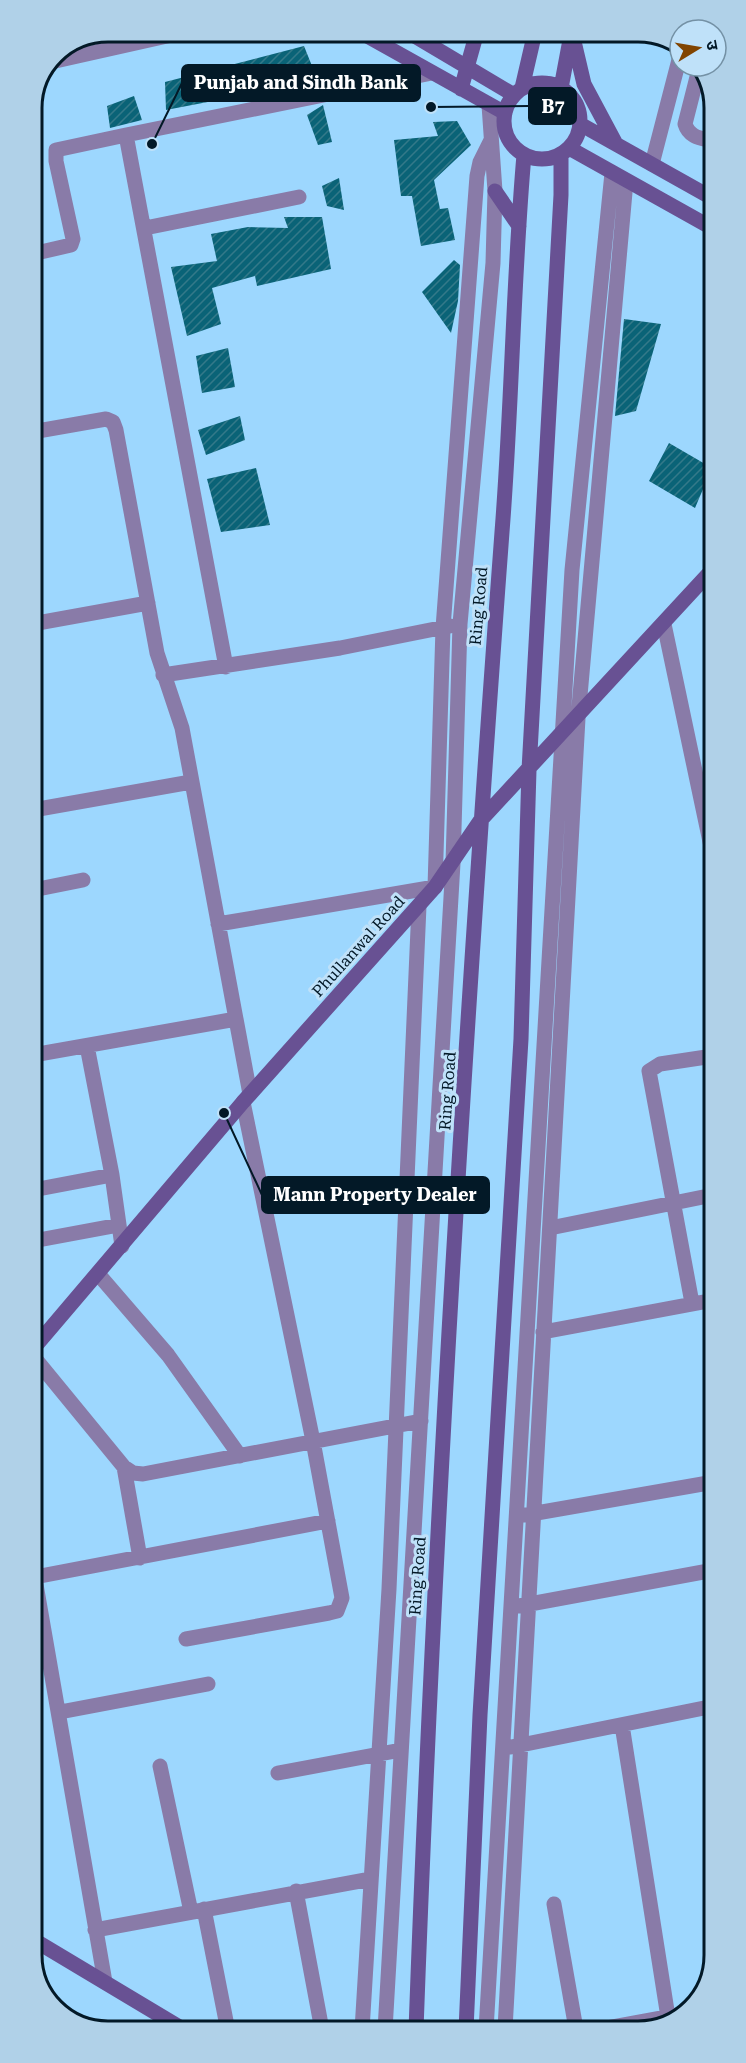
<svg xmlns="http://www.w3.org/2000/svg" width="746" height="2063" font-family="'Roboto Serif','Noto Sans Devanagari',serif">
	<defs>
		<pattern id="building-hatch" width="6" height="6" patternUnits="userSpaceOnUse" patternTransform="scale(1.5)"><rect width="6" height="6" fill="#0a6377"/><path d="M-1 1l2-2M0 6l6-6M5 7l2-2" fill="none" stroke="#347989"/></pattern>
	</defs>
	<rect width="100%" height="100%" fill="#9dd7fe"/>
	<!-- building -->
	<path fill="url(#building-hatch)" d="M304 46 318 81 166 110 165 82Z
		M134 96 142 120 110 128 107 106Z
		M323 105 332 142 318 145 307 115Z
		M457 121 471 145 434 180 440 209 448 208 455 240 421 246 412 196H401L394 140 438 136 433 122Z
		M339 178 344 210 327 206 322 186Z
		M284 217H322L331 269 257 286 255 276 212 288 221 324 187 336 171 267 217 261 211 234 248 227 288 228Z
		M454 260 460 265 458 301 451 333 422 292Z
		M624 319 661 324 636 411 615 416Z
		M228 348 235 387 202 393 196 356Z
		M240 416 245 440 206 455 198 430Z
		M669 443 712 468 695 508 649 481Z
		M256 468 270 525 221 532 207 479Z"/>
	<g fill="none" stroke-linecap="round" stroke-linejoin="round">
		<!-- street -->
		<path stroke="#897ba8" stroke-width="15" d="M51 62 185 32
			M699 69 685 124C689 137 700 138 712 141
			M652 164 680 56
			M145 228 299 197
			M32 254 71 245 73 239 56 161V150L126 135
			M32 432 106 419 113 422 116 430 157 653 182 728 236 1019
			M32 624 148 603
			M664 624 713 856
			M226 667 126 135 432 73
			M163 675 340 648 450 626
			M33 810 191 782
			M33 890 83 880
			M218 924 435 887 443 628 477 176 480 162 491 140
			M87 1046 112 1175 122 1246
			M33 1055 236 1019 250 1094
			M33 1190 112 1175
			M550 1228 713 1195
			M33 1241 119 1225
			M99 1275 168 1355 240 1456
			M692 1303 649 1071 660 1064 713 1056
			M543 1332 714 1300
			M33 1356 124 1467 133 1473 143 1474 421 1421
			M124 1467 140 1558
			M525 1515 714 1482
			M34 1573 105 1982
			M35 1577 328 1521
			M519 1606 714 1570
			M186 1639 329 1613 337 1611 342 1598 313 1441 243 1102
			M60 1712 208 1684
			M622 1725 668 2017
			M511 1747 714 1706
			M160 1766 191 1912
			M278 1773 401 1750
			M296 1891 322 2030
			M554 1904 576 2029
			M204 1909 228 2031
			M95 1930 371 1879
			M505 2029 578 718 626 181
			M602 2029 678 2015
			M362 2030 389 1589 419 906
			M385 2030 453 863 460 624 493 263 495 191 489 105
			M486 2030 572 570 612 173"/>
		<!-- secondary -->
		<path stroke="#685193" stroke-width="15" d="M360 32 505 113
			M408 32 514 95
			M572 33 584 84 616 144
			M504 121a38 38 0 1 1 76 0a38 38 0 1 1-76 0Z
			M522 88 535 32
			M561 88 570 40
			M461 89 477 32
			M580 124 712 198
			M569 148 712 228
			M495 191 519 226
			M33 1349 243 1102 435 887 480 821 712 570
			M34 1940 186 2031
			M416 2030C434 1530 465 1030 502 532 512 406 513 280 524 155
			M466 2030 480 1715 521 1039 529 770 561 195V154"/>
	</g>
	<g text-anchor="middle" stroke-width="6" stroke-linejoin="round" paint-order="stroke">
		<!-- street labels -->
		<g font-size="16" fill="#031927" stroke="#bfe1f9">
			<text transform="translate(478 606) rotate(-85)" y="6">Ring Road</text>
			<text transform="translate(358 946) rotate(-48)" y="6">Phullanwal Road</text>
			<text transform="translate(447 1091) rotate(-86)" y="6">Ring Road</text>
			<text transform="translate(417 1576) rotate(-86)" y="6">Ring Road</text>
		</g>
	</g>
	<!-- crop -->
	<path d="M0 0H746V2063H0ZM108 42H638A66 66 0 0 1 704 108V1955A66 66 0 0 1 638 2021H108A66 66 0 0 1 42 1955V108A66 66 0 0 1 108 42Z" fill="#b0d1e8" fill-rule="evenodd"/>
	<path fill="none" stroke="#031927" stroke-width="3" d="M108 42H638A66 66 0 0 1 704 108V1955A66 66 0 0 1 638 2021H108A66 66 0 0 1 42 1955V108A66 66 0 0 1 108 42Z"/>
	<!-- callouts -->
	<path fill="none" stroke="#031927" stroke-width="2" d="M152 144L182 83M431 107L529 106M224 1113L262 1195"/>
	<g fill="#031927" stroke="#bfe1f9" stroke-width="2">
		<circle cx="152" cy="144" r="6"/>
		<circle cx="431" cy="107" r="6"/>
		<circle cx="224" cy="1113" r="6"/>
	</g>
	<g fill="#031927" stroke="#031927" stroke-width="2">
		<rect x="182" y="65" width="238" height="36" rx="6"/>
		<rect x="529" y="88" width="47" height="36" rx="6"/>
		<rect x="262" y="1177" width="227" height="36" rx="6"/>
	</g>
	<g font-size="18" text-anchor="middle" font-weight="bold" fill="#fff">
		<text x="301" y="89">Punjab and Sindh Bank</text>
		<text x="553" y="113">B7</text>
		<text x="375" y="1201">Mann Property Dealer</text>
	</g>
	<!-- north arrow -->
	<g transform="translate(698 48) rotate(79)"><circle r="28" fill="#bfe1f9" stroke="#7491a5" stroke-width="1.5"/>
	<path d="M0-4.5L10 22L0 15L-10 22Z" fill="#814400"/>
	<text y="-9" font-size="16" font-weight="bold" text-anchor="middle" fill="#031927">उ</text>
	</g>
</svg>
